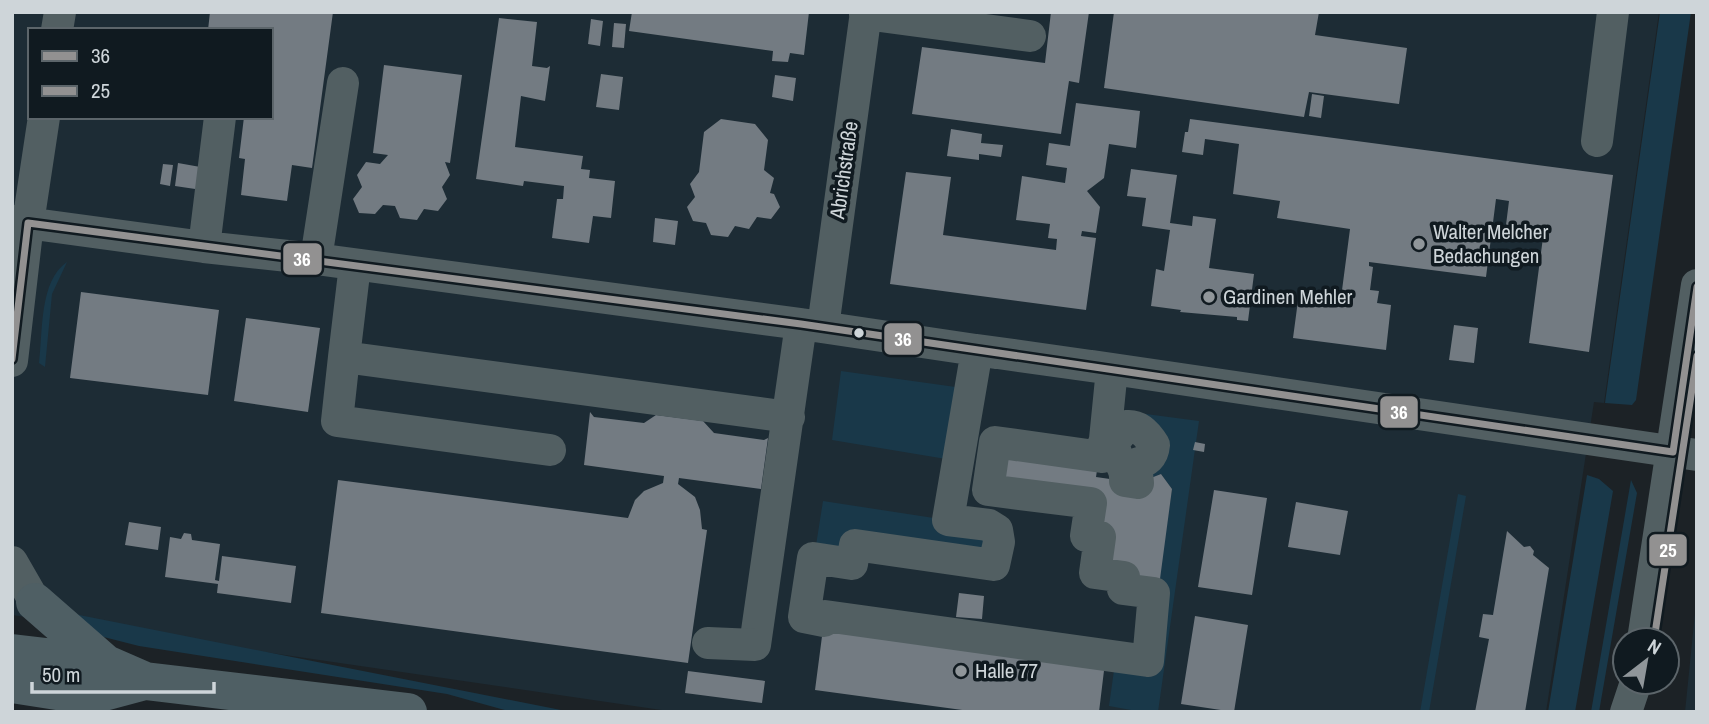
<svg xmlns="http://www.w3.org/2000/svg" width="1709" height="724" font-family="'Archivo Narrow',sans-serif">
	<rect width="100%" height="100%" fill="#1c2226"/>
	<!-- built -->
	<path fill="#1d2c35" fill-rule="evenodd" d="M12 12H1659L1604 403 1594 402 1546 712H675L12 615ZM30 30H271V117H30Z
		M1697 593V712H1685Z"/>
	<!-- green -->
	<path fill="#193849" d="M1660 12H1691L1636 400 1632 405 1605 403Z
		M67 262 52 294 45 367 39 363C43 332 39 281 67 262Z
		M841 371 970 389 958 461 832 440Z
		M1108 409 1199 421 1158 712H1142L1109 706 1116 656 1147 661 1172 489 1161 474 1138 483 1149 459Z
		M1587 475 1599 479 1613 491 1575 712H1548Z
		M1631 480 1637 493 1599 712H1591Z
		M1458 494 1466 496 1429 712H1420Z
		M823 501 986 526 994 565 814 558Z
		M74 614 571 712H512L447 694 139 646 88 633Z"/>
	<!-- building -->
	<path fill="#737b82" d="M210 12H333L312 168 292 165 287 201 241 195 245 159 239 158 244 117H271V30H208Z
		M632 12H809L804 55 790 53 788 62 772 61 773 51 629 31Z
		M1051 12H1089L1079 83 1069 81 1061 134 912 114 922 47 1045 63Z
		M1114 12H1319L1315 35 1407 48 1399 104 1309 92 1304 117 1104 88Z
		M499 18 537 22 532 66 547 68 550 66 545 101 521 96 515 147 583 156 581 169 590 170 589 178 615 181 611 218 593 216 589 243 552 238 557 199H563L564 186 524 181 523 186 476 179Z
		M591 19 603 21 600 46 588 44Z
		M614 23 626 24 624 48 612 47Z
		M384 65 462 75 450 163 445 162 450 175 442 187 447 199 438 211 424 209 417 220 400 218 395 206 383 205 375 214 359 213 353 199 362 187 357 175 366 162 380 164 388 155 373 153Z
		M601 74 623 77 619 110 596 107Z
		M775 75 796 78 793 101 772 97Z
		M1312 94 1324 96 1321 118 1309 116Z
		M1076 103 1140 111 1136 148 1109 144 1104 178 1087 191 1100 207 1096 233 1082 231 1081 236 1096 238 1086 310 890 284 906 172 951 177 943 235 1056 250 1057 239 1048 238 1050 224 1016 220 1022 176 1065 183 1067 168 1046 165 1049 143 1070 146Z
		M721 119 755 124 768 140 764 170 774 178 770 193 774 194 780 207 771 219 757 217 749 229 735 226 728 237 711 235 706 223 693 221 687 207 695 197 690 184 699 172 704 132Z
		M1190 119 1613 175 1589 352 1529 343 1544 230 1506 225 1509 201 1496 199 1486 277 1369 262V266L1373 267 1370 290 1379 291 1377 303 1391 305 1386 350 1293 338 1299 293 1341 298 1350 229 1277 218 1280 201 1233 194 1239 144 1205 139 1203 155 1182 152 1185 132H1188Z
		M951 129 982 134 981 143 1003 145 1001 157 979 154V160L947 156Z
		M178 163 206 168 202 190 175 186Z
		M163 164 173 165 170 186 160 184Z
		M1131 169 1177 175 1170 223 1192 226 1193 216 1216 219 1209 268 1254 274 1248 321 1237 320V317L1180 312 1181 310 1151 306 1156 269 1164 271 1170 230 1142 226 1146 198 1127 196Z
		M655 218 678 221 675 245 653 242Z
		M81 292 219 310 208 395 70 378Z
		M246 318 320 328 308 412 234 401Z
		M1454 325 1478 328 1474 363 1449 360Z
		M590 412 594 417 644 423 656 415 703 421 714 433 764 440 768 438 761 489 679 478 678 484 695 497 700 510 702 529 707 530 688 663 321 613 338 480 628 518 635 500 644 491 663 483 664 476 584 465Z
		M995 442 1099 457 1096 477 1138 483 1161 474 1172 489 1158 594 1095 573 1091 503 988 490Z
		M1195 442 1205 444 1204 452 1193 450Z
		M1214 490 1267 498 1252 595 1198 587Z
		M1296 502 1348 511 1340 555 1288 547Z
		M129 522 161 527 158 550 125 545Z
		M1507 531 1524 547 1530 546 1534 551 1533 555 1549 568 1525 712H1475L1489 639 1479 637 1483 614 1493 615Z
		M184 533 191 534 192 540 220 544 215 580 219 581 222 556 296 566 291 603 217 593 218 584 165 577 170 537 181 539Z
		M959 593 984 596 982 619 956 617Z
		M1195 616 1248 625 1234 712 1181 704Z
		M824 621 1106 654 1099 712H977L815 690Z
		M688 671 765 681 762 703 685 693Z"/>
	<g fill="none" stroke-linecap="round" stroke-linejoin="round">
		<!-- minor -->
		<path stroke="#525f62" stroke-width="32" d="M865 14 1030 36
			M57 30 60 12
			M1597 141 1613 12
			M12 221 204 247 316 259 801 324 996 353
			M204 247 220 117
			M316 259 343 83
			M355 265 344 357 789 417
			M823 327 866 12
			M977 350 1112 369 1105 439 1115 440 1127 426C1139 425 1148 435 1154 445 1153 457 1147 461 1136 464L1138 483 1125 481C1126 465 1117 463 1115 449L1103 445 1102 457 995 442 988 490 1091 503 1086 536 1100 537 1095 573 1124 577 1123 589 1154 593 1148 661 825 616 824 621 804 617 813 558 852 564 855 545 994 565 999 542 997 530 989 525 948 520Z
			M344 357 337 421 550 450
			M12 361 28 223 44 117
			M1092 366 1697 455
			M12 562 35 602
			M1643 640 1697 285
			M708 643 755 645 801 324
			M1626 712 1636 682"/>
		<!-- major -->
		<path stroke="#4f5f64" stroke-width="38" d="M35 602 106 664
			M12 653 106 664 145 681 408 712
			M12 684 89 696 145 681"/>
		<!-- bus-1 casing -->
		<g stroke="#101a20" stroke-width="12">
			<path id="bus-1" d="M28 223 801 324 1673 452
				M12 359 28 223
				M1673 452 1697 287"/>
		</g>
		<!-- bus-2 casing -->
		<g stroke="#101a20" stroke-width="12">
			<path id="bus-2" d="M1654 640 1697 356"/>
		</g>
		<!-- bus-1 -->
		<use href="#bus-1" stroke="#929191" stroke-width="7"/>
		<!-- bus-2 -->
		<use href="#bus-2" stroke="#929191" stroke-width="7"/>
	</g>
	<!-- markers -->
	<g fill="#90969a" stroke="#101a20" stroke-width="2.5">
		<circle cx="1419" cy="244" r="7"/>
		<circle cx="1209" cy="297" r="7"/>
		<circle cx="961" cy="671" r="7"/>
	</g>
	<circle fill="#ced5d9" stroke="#101a20" stroke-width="2.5" cx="859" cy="333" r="6"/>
	<g text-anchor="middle" stroke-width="7" stroke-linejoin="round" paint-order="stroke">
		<!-- street labels -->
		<g font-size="21" fill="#ced5d9" stroke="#101a20">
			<text transform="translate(844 170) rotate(-82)" y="7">Abrichstraße</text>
		</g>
		<!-- poi labels -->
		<g font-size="21" fill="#ced5d9" stroke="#101a20" text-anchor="start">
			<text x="1433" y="239">Walter Melcher<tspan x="1433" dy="24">Bedachungen</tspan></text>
			<text x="1223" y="304">Gardinen Mehler</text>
			<text x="975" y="678">Halle 77</text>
		</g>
	</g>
	<g stroke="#101a20" stroke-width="2.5">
		<rect x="282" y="242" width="41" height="34" rx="7" fill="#929191"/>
		<rect x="883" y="322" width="40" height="34" rx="7" fill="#929191"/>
		<rect x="1379" y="395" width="40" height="34" rx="7" fill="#929191"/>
		<rect x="1648" y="533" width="40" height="34" rx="7" fill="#929191"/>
	</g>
	<g font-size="19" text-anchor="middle" font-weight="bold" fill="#fff">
		<text x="302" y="266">36</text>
		<text x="903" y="346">36</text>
		<text x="1399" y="419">36</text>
		<text x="1668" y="557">25</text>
	</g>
	<!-- border -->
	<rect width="1709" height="724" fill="none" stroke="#ced5d9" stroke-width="28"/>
	<!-- legend -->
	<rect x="28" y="28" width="245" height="91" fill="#101a20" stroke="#5c656a" stroke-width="2"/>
	<rect x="42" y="51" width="35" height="10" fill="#929191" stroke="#5c656a" stroke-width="2"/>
	<text x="91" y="63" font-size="21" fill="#ced5d9">36</text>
	<rect x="42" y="86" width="35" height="10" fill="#929191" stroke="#5c656a" stroke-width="2"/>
	<text x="91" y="98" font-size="21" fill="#ced5d9">25</text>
	<!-- north arrow -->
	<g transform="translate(1646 661) rotate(31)"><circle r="33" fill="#101a20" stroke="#5c656a" stroke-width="2"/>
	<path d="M0-5L12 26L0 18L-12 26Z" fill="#90969a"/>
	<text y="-10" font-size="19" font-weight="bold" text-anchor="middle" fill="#ced5d9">N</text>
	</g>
	<!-- scale -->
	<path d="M32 682v10h182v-10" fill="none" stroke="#ced5d9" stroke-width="3.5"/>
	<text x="42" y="682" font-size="21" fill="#ced5d9" stroke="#101a20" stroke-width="5" paint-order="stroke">50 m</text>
</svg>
